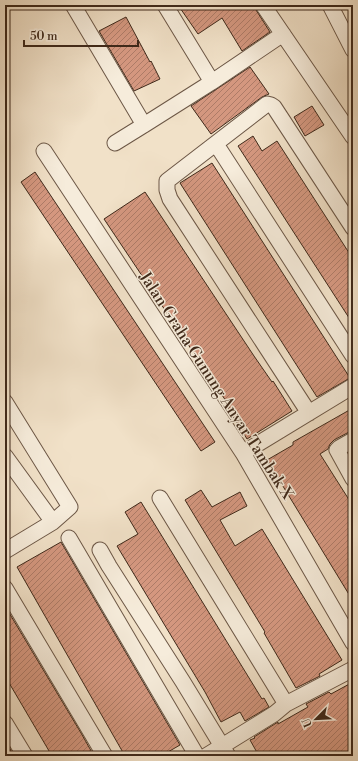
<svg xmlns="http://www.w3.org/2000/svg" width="358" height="761" font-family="'Libre Bodoni',serif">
	<defs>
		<pattern id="building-hatch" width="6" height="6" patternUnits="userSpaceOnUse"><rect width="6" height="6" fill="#d4977f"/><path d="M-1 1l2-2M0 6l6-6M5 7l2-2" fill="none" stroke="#ad7b67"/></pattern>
	</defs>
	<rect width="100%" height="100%" fill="#f1e1c8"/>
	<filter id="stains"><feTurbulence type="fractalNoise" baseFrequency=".005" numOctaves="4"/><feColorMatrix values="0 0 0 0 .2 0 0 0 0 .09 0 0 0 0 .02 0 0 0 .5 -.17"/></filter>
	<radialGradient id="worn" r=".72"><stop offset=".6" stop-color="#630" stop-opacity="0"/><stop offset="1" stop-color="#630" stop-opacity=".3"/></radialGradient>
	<!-- building -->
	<path fill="url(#building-hatch)" stroke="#3f291a" d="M178 5H253L256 10 270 32 242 51 222 18 198 34Z
		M126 17 150 62 151 61 160 79 134 91 99 31Z
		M250 67 269 94 262 97 211 134 191 106Z
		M312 106 324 125 305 136 294 117Z
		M253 136 262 151 277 141 353 259V324L238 146Z
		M212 163 350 378 317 397 180 183Z
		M35 172 215 442 201 451 21 182Z
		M145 192 254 356 272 382 273 381 292 411 247 439 228 408 230 407 104 219Z
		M353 408V431L349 432 334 440 330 444 328 449 320 454 353 506V601L267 460 293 445V442Z
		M201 490 212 507 240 492 247 506 220 520 235 546 262 529 342 660 319 674 320 676 296 688 264 633 265 632 185 500Z
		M141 502 262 699 264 698 269 707 245 721 240 712 221 722 205 692 117 546 138 534 125 512Z
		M61 542 180 745 161 756H125L17 567Z
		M5 606 81 733 94 756H52L5 676Z
		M353 682V756H259L250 740 255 738 254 737 278 722V724L308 707 306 704 329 692 331 694Z
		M5 740 14 756H5Z"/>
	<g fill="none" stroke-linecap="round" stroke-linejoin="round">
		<!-- minor casing -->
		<g stroke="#6c5746" stroke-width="17">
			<path id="minor" d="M73 5 144 125 212 82 283 34
				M165 5 212 82
				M263 5 353 137
				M330 5 353 50
				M115 143 144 125
				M216 144 353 356
				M44 151 243 453 353 643
				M5 402 70 507 53 522 5 551
				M309 413 170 199 167 190V181L267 104 271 105 274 107 353 228
				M353 440 339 448 337 450 353 479
				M243 453 353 386
				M5 456 53 522
				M160 498 286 704
				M69 538 197 756
				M100 550 109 566 183 682 228 756
				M5 588 105 756
				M5 723 25 756
				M206 756 274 714 286 704 353 669"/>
		</g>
		<!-- minor -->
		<use href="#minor" stroke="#f6ecdb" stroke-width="15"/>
	</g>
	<g text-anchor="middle" stroke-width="3" stroke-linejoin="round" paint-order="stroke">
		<!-- street labels -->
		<g font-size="16" fill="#3f291a" stroke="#f6ecdb">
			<text transform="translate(217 385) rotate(57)" y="6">Jalan Graha Gunung Anyar Tambak X</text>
		</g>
	</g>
	<!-- margin -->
	<rect width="358" height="761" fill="none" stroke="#f1e1c8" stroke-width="20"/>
	<rect x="6" y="6" width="346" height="749" fill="none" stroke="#3f291a" stroke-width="2"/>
	<rect x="10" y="10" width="338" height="741" fill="none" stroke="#3f291a"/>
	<!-- north arrow -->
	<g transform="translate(316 719) rotate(246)" stroke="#f6ecdb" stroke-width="3" paint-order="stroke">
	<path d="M0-3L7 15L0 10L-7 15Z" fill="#3f291a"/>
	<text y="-6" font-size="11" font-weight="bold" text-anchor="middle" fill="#3f291a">U</text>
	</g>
	<!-- scale -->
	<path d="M24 40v6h114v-6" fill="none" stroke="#3f291a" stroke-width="2"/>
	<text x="30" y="40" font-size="12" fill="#3f291a" stroke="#f6ecdb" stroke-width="3" paint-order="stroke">50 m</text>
	<rect width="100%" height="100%" filter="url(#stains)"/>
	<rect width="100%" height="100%" fill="url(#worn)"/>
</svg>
